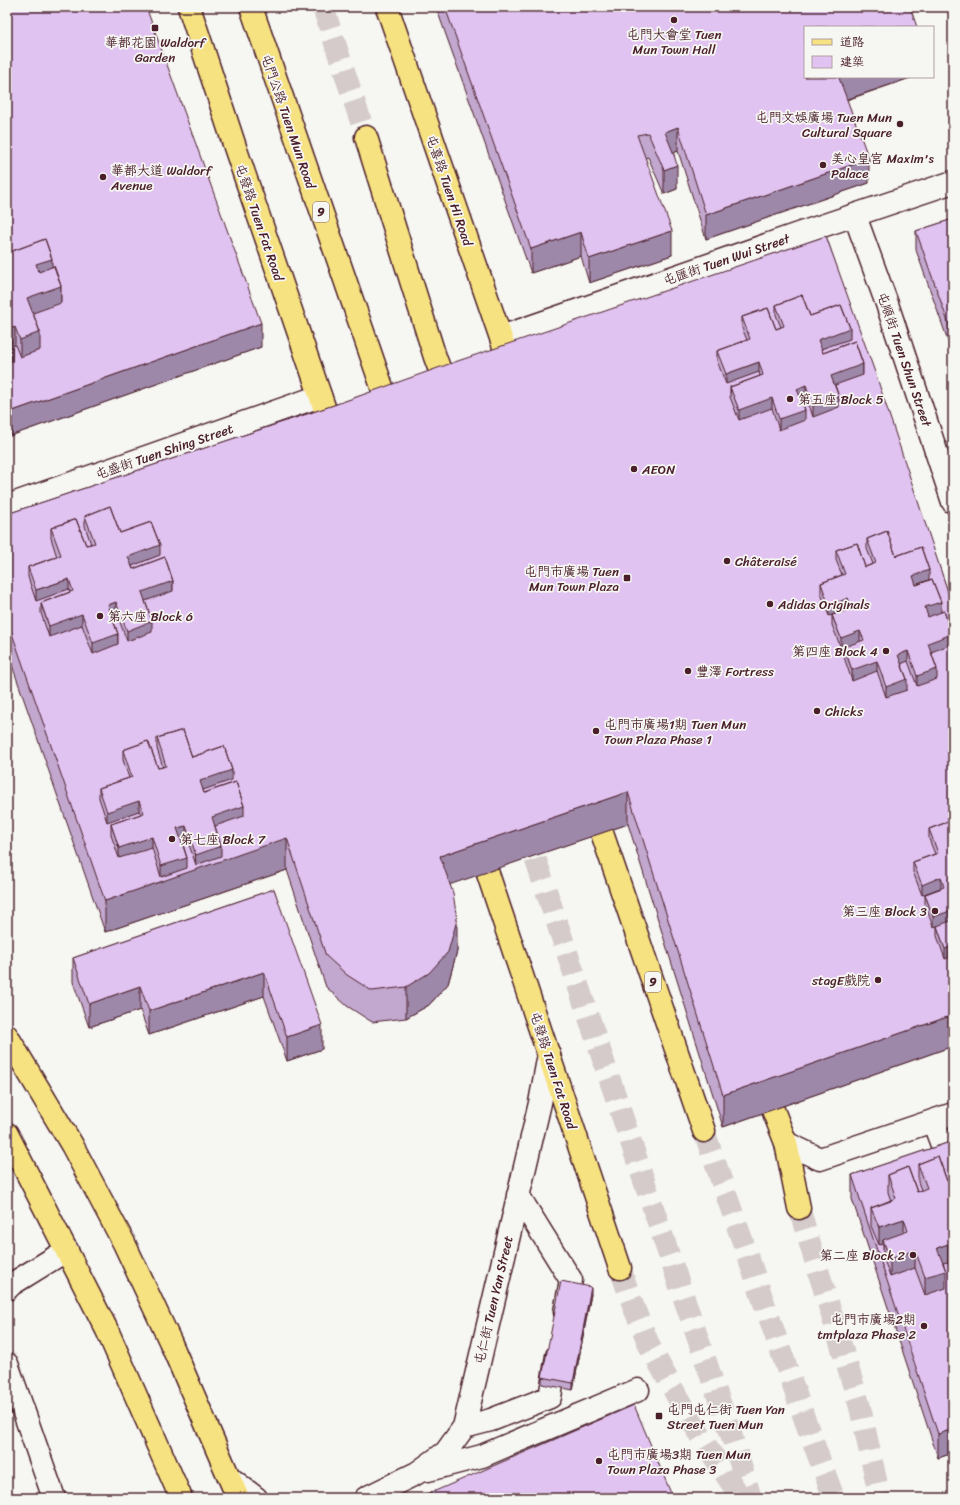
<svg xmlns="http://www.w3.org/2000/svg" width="960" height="1505" font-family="Sriracha,'LXGW WenKai TC',sans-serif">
	<rect width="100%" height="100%" fill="#f6f6f2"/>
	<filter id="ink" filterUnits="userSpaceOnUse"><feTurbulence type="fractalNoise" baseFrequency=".025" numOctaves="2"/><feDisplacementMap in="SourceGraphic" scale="8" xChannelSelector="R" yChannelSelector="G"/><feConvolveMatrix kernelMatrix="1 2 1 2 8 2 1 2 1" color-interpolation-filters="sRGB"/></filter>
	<g filter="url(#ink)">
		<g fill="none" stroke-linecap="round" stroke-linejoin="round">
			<!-- major-tunnel -->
			<path stroke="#d4cbca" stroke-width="22" stroke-dasharray="22 11" stroke-linecap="butt" d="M799 1208 860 1407 880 1498
				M620 1268 634 1308 650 1347 679 1400 708 1448 741 1498"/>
			<!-- highway-tunnel -->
			<path stroke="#d4cbca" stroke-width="22" stroke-dasharray="22 11" stroke-linecap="butt" d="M323 7 366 137
				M525 828 668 1252 732 1437 751 1498
				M704 1131 806 1423 834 1498"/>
			<!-- minor casing -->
			<g stroke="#4a1f2b" stroke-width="25">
				<path id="minor" d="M855 216 887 304 953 502
					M501 337 801 233 953 182
					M7 506 320 396
					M933 1121 950 1166
					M786 1143 820 1159 953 1114
					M518 1195 571 1280 565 1312
					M7 1289 12 1284 67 1250
					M7 1364 54 1498
					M464 1427 491 1420 550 1397 557 1356
					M428 1470 482 1456 638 1390
					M230 1478 256 1498
					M366 1498 417 1473 446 1452 464 1427 540 1103 549 1054"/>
			</g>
			<!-- major casing -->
			<g stroke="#4a1f2b" stroke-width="25">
				<path id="major" d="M189 7 236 150 334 436
					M387 7 513 373
					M487 871 620 1268
					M7 1036 72 1145 124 1243 170 1341 238 1498
					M773 1110 786 1143 799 1208
					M7 1134 107 1330 181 1498"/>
			</g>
			<!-- highway casing -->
			<g stroke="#4a1f2b" stroke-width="25">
				<path id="highway" d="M251 7 392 416
					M366 137 435 357 449 395
					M602 833 704 1131"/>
			</g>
			<!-- minor -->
			<use href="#minor" stroke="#f6f6f2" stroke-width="22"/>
			<!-- major -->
			<use href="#major" stroke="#f7e281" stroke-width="22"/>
			<!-- highway -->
			<use href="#highway" stroke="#f7e281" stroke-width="22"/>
		</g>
		<!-- wall -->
		<path fill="#c2a8cf" stroke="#4a1f2b" d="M7 7 261 347 7 437Z
			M436 7H910L805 77H913L847 100 869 183 706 239 678 151 674 153 677 189 664 194 648 157 645 158 672 255 589 283 581 256 531 273Z
			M953 219V355L916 250V231Z
			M826 236 953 607V1046L723 1127 628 824 450 884 457 951 448 984 429 1005 406 1018 372 1022 347 1006 326 987 287 870 105 932 7 651V514L334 405Z
			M274 889 322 1049 287 1061 264 996 149 1035 140 1010 89 1027 73 982V958Z
			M953 1141V1453L938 1458 852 1199V1175Z
			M591 1294 573 1390 542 1384V1377Z"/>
		<!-- shaded-wall -->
		<path fill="#9e88a9" stroke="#4a1f2b" d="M843 77H913L839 102V78Z
			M678 127V151L665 156V132Z
			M11 148V190L7 192V150Z
			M869 159V183L706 239V215Z
			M677 165V189L664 194V170Z
			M672 231V255L589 283V259Z
			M581 232V256L531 273V249Z
			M52 259 61 286V327L40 374 20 381V340L10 269Z
			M261 323V347L7 437V413Z
			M15 327V369L7 387V330Z
			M810 327 850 328 863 364V406L813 448V406Z
			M759 362V387L772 398V440L739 452V410L731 388 726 416V374Z
			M806 385V427L779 461V419L797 389Z
			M120 544 160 545 173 581V622L152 663 127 672V631Z
			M857 553 848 598V619L860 631V651L877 661V703L852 712V670L844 647 841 680V638L832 615 829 647V606L845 584Z
			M896 566 929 570 952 634V676L917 718V676Z
			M69 579V603L82 614V656L49 668V626L41 604 36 632V590Z
			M116 602V635L118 634V676L93 685V643L108 605Z
			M908 651V693L886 729V687L898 655Z
			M148 752 139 801V825L152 837V879L119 889V848L111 824 107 853V812L132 787Z
			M192 767 232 770 244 806 287 838V870L105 932V901L161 881V866L177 828 186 826V858H187L196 870Z
			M628 792V824L440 888V856Z
			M950 831 941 877V898L953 910V988L945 990V949L937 926 933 959V917L925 894 922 926V885L938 863Z
			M457 920V951L448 984 429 1005 406 1018V987Z
			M264 972V996L149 1035V1011Z
			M140 986V1010L89 1027V1004Z
			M953 1015V1046L723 1127V1095Z
			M322 1025V1049L287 1061V1037Z
			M904 1219V1250H915V1292L890 1289V1259L883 1240V1268L879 1256V1227Z
			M948 1244V1286L946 1312 925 1319V1277L937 1248Z
			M591 1287V1294L573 1390V1383Z
			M953 1429V1453L938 1458V1434Z"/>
		<!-- building -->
		<path fill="#e1c3f1" stroke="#4a1f2b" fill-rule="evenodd" d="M7 7H146L261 323 7 413V363L12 361V346L15 345 20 357 40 350V332L33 313 61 303V286L54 266 52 267V259L45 239 10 252 7 243V168L11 166V148L7 136Z
			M445 7H910L917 27H805V77H843L839 78 869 159 706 215 678 127 665 132 673 152 677 165 664 170 648 133 637 135 672 231 589 259 581 232 531 249Z
			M7 136 11 148 7 150Z
			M953 219V336L916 231Z
			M826 236 876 375 953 607V831L950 821 929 829V839L935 854 913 862V872L922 895 941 888 925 894V904L933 927 937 926V936L945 959 953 956V1015L723 1095 628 792 440 856 453 893 457 920 448 952 429 973 406 987 372 991 347 975 326 956 287 838 105 901 7 619V514L334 405 449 364ZM802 295 810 316 841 305 850 328V339L821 349 823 353 855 341 863 364V375L835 385 839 397V407L813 417 806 396 801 398 805 410V420L779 430 772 408 739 420 730 397V387L760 376 759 372 726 384 717 361V351L747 340 742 328V317L768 308 776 329 781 327 776 315V305ZM110 506 120 533 151 522 160 545V555L132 566 133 569 165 557 173 581V591L145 601 152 621V632L127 641 116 612 111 614 118 634V644L93 654 82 625 49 637 41 613V603L70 592 69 589 36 601 28 577V567L57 557 51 538V528L76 519 86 545 91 544 85 526V516ZM887 531 896 556 921 547 929 570V580L916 585 932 579 941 602V612L944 611 952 634V644L931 652 937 669V679L917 686 908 661 901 664 907 679V690L886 697 877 671 852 681 844 657V647L841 648 832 625V615L849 609 829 616 821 593V583L842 575 836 560V550L857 543 865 567 873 564 867 549V539ZM183 730 192 757 224 746 232 770V780L203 790 204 793 236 782 244 806V816L215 826 221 846V856L196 865 186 836 181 838 187 858V868L161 877 152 848 119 858 111 835V824L141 814 139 811 107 822 99 798V788L129 778 123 760V750L148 741 158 768 163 767 157 749V738Z
			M45 239 52 259 36 264 39 272 54 266 61 286 27 298 40 332 20 340 15 327 7 330V243L10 252Z
			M802 295 810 316 841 305 850 328 818 340 823 353 855 341 863 364 831 376 839 397 813 406 806 385 797 389 805 410 779 419 772 398 739 410 730 387 763 375 759 362 726 374 717 351 750 339 742 317 768 308 776 329 784 326 776 305Z
			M7 330 12 343 7 345Z
			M110 506 120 533 151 522 160 545 128 557 133 569 165 557 173 581 142 592 152 621 127 631 116 602 108 605 118 634 93 643 82 614 49 626 41 603 73 591 69 579 36 590 28 567 61 555 51 528 76 519 86 545 95 543 85 516Z
			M887 531 896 556 921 547 929 570 913 576 916 585 932 579 941 602 925 607 928 617 944 611 952 634 928 643 937 669 917 676 908 651 898 655 907 679 886 687 877 661 852 670 844 647 864 640 860 631 841 638 832 615 852 608 848 598 829 606 821 583 845 574 836 550 857 543 865 567 876 563 867 539Z
			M183 730 192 757 224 746 232 770 200 781 204 793 236 782 244 806 212 817 221 846 196 855 186 826 177 828 187 858 161 866 152 837 119 848 111 824 144 813 139 801 107 812 99 788 132 777 123 750 148 741 158 768 166 766 157 738Z
			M950 821 953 831V910L933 917 925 894 944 887 941 877 922 885 913 862 938 853 929 829Z
			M274 889 322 1025 287 1037 264 972 149 1011 140 986 89 1004 73 958Z
			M953 920V946L945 949 937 926Z
			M953 1141V1179L947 1181 938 1156 918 1164V1182L921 1190 917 1192 908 1167 888 1175V1192L891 1201 871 1208V1226L879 1245 883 1244V1257L890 1277 915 1268 925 1295 946 1288V1271L943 1263 948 1262 953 1276V1429L938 1434 852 1175Z
			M938 1156 947 1181 953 1179V1259L948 1244 937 1248 946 1271 925 1277 915 1250 890 1259 883 1240 908 1231 904 1219 879 1227 871 1208 896 1198 888 1175 908 1167 917 1192 927 1188 918 1164Z
			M561 1281 591 1287 573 1383 542 1377Z
			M634 1405 673 1498H419Z"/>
	</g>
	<!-- markers -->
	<g fill="#4a1f2b" stroke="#f6f6f2" stroke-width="1.5">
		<circle cx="674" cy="20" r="4"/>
		<rect x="151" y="24" width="8" height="8" rx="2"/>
		<circle cx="900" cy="124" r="4"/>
		<circle cx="823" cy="165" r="4"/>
		<circle cx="103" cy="177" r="4"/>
		<circle cx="790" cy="399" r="4"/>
		<circle cx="634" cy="469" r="4"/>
		<circle cx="727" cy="561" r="4"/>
		<rect x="623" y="574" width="8" height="8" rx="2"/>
		<circle cx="770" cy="604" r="4"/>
		<circle cx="100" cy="616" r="4"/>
		<circle cx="886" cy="651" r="4"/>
		<circle cx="688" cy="671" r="4"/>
		<circle cx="817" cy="711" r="4"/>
		<circle cx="596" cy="731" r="4"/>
		<circle cx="172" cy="839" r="4"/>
		<circle cx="935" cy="911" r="4"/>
		<circle cx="878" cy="980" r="4"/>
		<circle cx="913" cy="1255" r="4"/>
		<circle cx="924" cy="1326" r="4"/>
		<rect x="655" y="1412" width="8" height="8" rx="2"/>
		<circle cx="599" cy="1461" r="4"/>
	</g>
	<g text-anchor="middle" stroke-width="3.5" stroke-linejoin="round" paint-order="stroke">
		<!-- shield labels -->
		<g fill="#f6f6f2" stroke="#7e6067" stroke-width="1">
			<rect x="313" y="202" width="16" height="20" rx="3"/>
			<rect x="645" y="972" width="16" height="20" rx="3"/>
		</g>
		<g font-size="12" font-weight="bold" fill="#4a1f2b">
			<text x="321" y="216">9</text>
			<text x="653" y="986">9</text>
		</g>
		<!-- poi labels -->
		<g font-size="13" fill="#4a1f2b" stroke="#f6f6f2" text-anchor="start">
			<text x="674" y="39" text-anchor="middle">屯門大會堂 Tuen<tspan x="674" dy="15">Mun Town Hall</tspan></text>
			<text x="155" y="47" text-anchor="middle">華都花園 Waldorf<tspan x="155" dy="15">Garden</tspan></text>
			<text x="892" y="122" text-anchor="end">屯門文娛廣場 Tuen Mun<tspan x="892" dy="15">Cultural Square</tspan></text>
			<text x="831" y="163">美心皇宮 Maxim's<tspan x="831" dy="15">Palace</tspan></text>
			<text x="111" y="175">華都大道 Waldorf<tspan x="111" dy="15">Avenue</tspan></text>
			<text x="798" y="404">第五座 Block 5</text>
			<text x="642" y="474">AEON</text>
			<text x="735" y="566">Châteraisé</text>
			<text x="619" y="576" text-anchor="end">屯門市廣場 Tuen<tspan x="619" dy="15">Mun Town Plaza</tspan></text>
			<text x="778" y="609">Adidas Originals</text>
			<text x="108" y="621">第六座 Block 6</text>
			<text x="878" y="656" text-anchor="end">第四座 Block 4</text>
			<text x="696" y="676">豐澤 Fortress</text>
			<text x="825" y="716">Chicks</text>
			<text x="604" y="729">屯門市廣場1期 Tuen Mun<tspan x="604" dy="15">Town Plaza Phase 1</tspan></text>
			<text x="180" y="844">第七座 Block 7</text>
			<text x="927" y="916" text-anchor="end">第三座 Block 3</text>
			<text x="870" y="985" text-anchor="end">stagE戲院</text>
			<text x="905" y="1260" text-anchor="end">第二座 Block 2</text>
			<text x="916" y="1324" text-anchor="end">屯門市廣場2期<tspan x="916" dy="15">tmtplaza Phase 2</tspan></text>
			<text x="667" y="1414">屯門屯仁街 Tuen Yan<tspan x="667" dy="15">Street Tuen Mun</tspan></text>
			<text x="607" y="1459">屯門市廣場3期 Tuen Mun<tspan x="607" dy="15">Town Plaza Phase 3</tspan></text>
		</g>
		<!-- street labels -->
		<g font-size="13" fill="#4a1f2b" stroke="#f6f6f2">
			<text transform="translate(289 121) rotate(71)" y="5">屯門公路 Tuen Mun Road</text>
			<text transform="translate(450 190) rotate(71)" y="5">屯喜路 Tuen Hi Road</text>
			<text transform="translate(260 222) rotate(71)" y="5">屯發路 Tuen Fat Road</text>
			<text transform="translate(726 259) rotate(-19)" y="5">屯匯街 Tuen Wui Street</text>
			<text transform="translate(905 359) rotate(71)" y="5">屯順街 Tuen Shun Street</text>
			<text transform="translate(164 451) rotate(-19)" y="5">屯盛街 Tuen Shing Street</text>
			<text transform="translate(554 1070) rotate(72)" y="5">屯發路 Tuen Fat Road</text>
			<text transform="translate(493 1300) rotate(-77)" y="5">屯仁街 Tuen Yan Street</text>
		</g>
	</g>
	<!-- margin -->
	<rect width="960" height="1505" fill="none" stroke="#f6f6f2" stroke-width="24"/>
	<rect x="12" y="12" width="936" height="1481" fill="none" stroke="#4a1f2b" stroke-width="1.5" filter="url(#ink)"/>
	<!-- legend -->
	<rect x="804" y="26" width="130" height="52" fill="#f6f6f2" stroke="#b1a0a2"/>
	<rect x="812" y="39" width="20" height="6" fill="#f7e281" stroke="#b1a0a2"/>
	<text x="840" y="46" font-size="12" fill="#4a1f2b">道路</text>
	<rect x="812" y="56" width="20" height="12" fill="#e1c3f1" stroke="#b1a0a2"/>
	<text x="840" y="66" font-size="12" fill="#4a1f2b">建築</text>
</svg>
